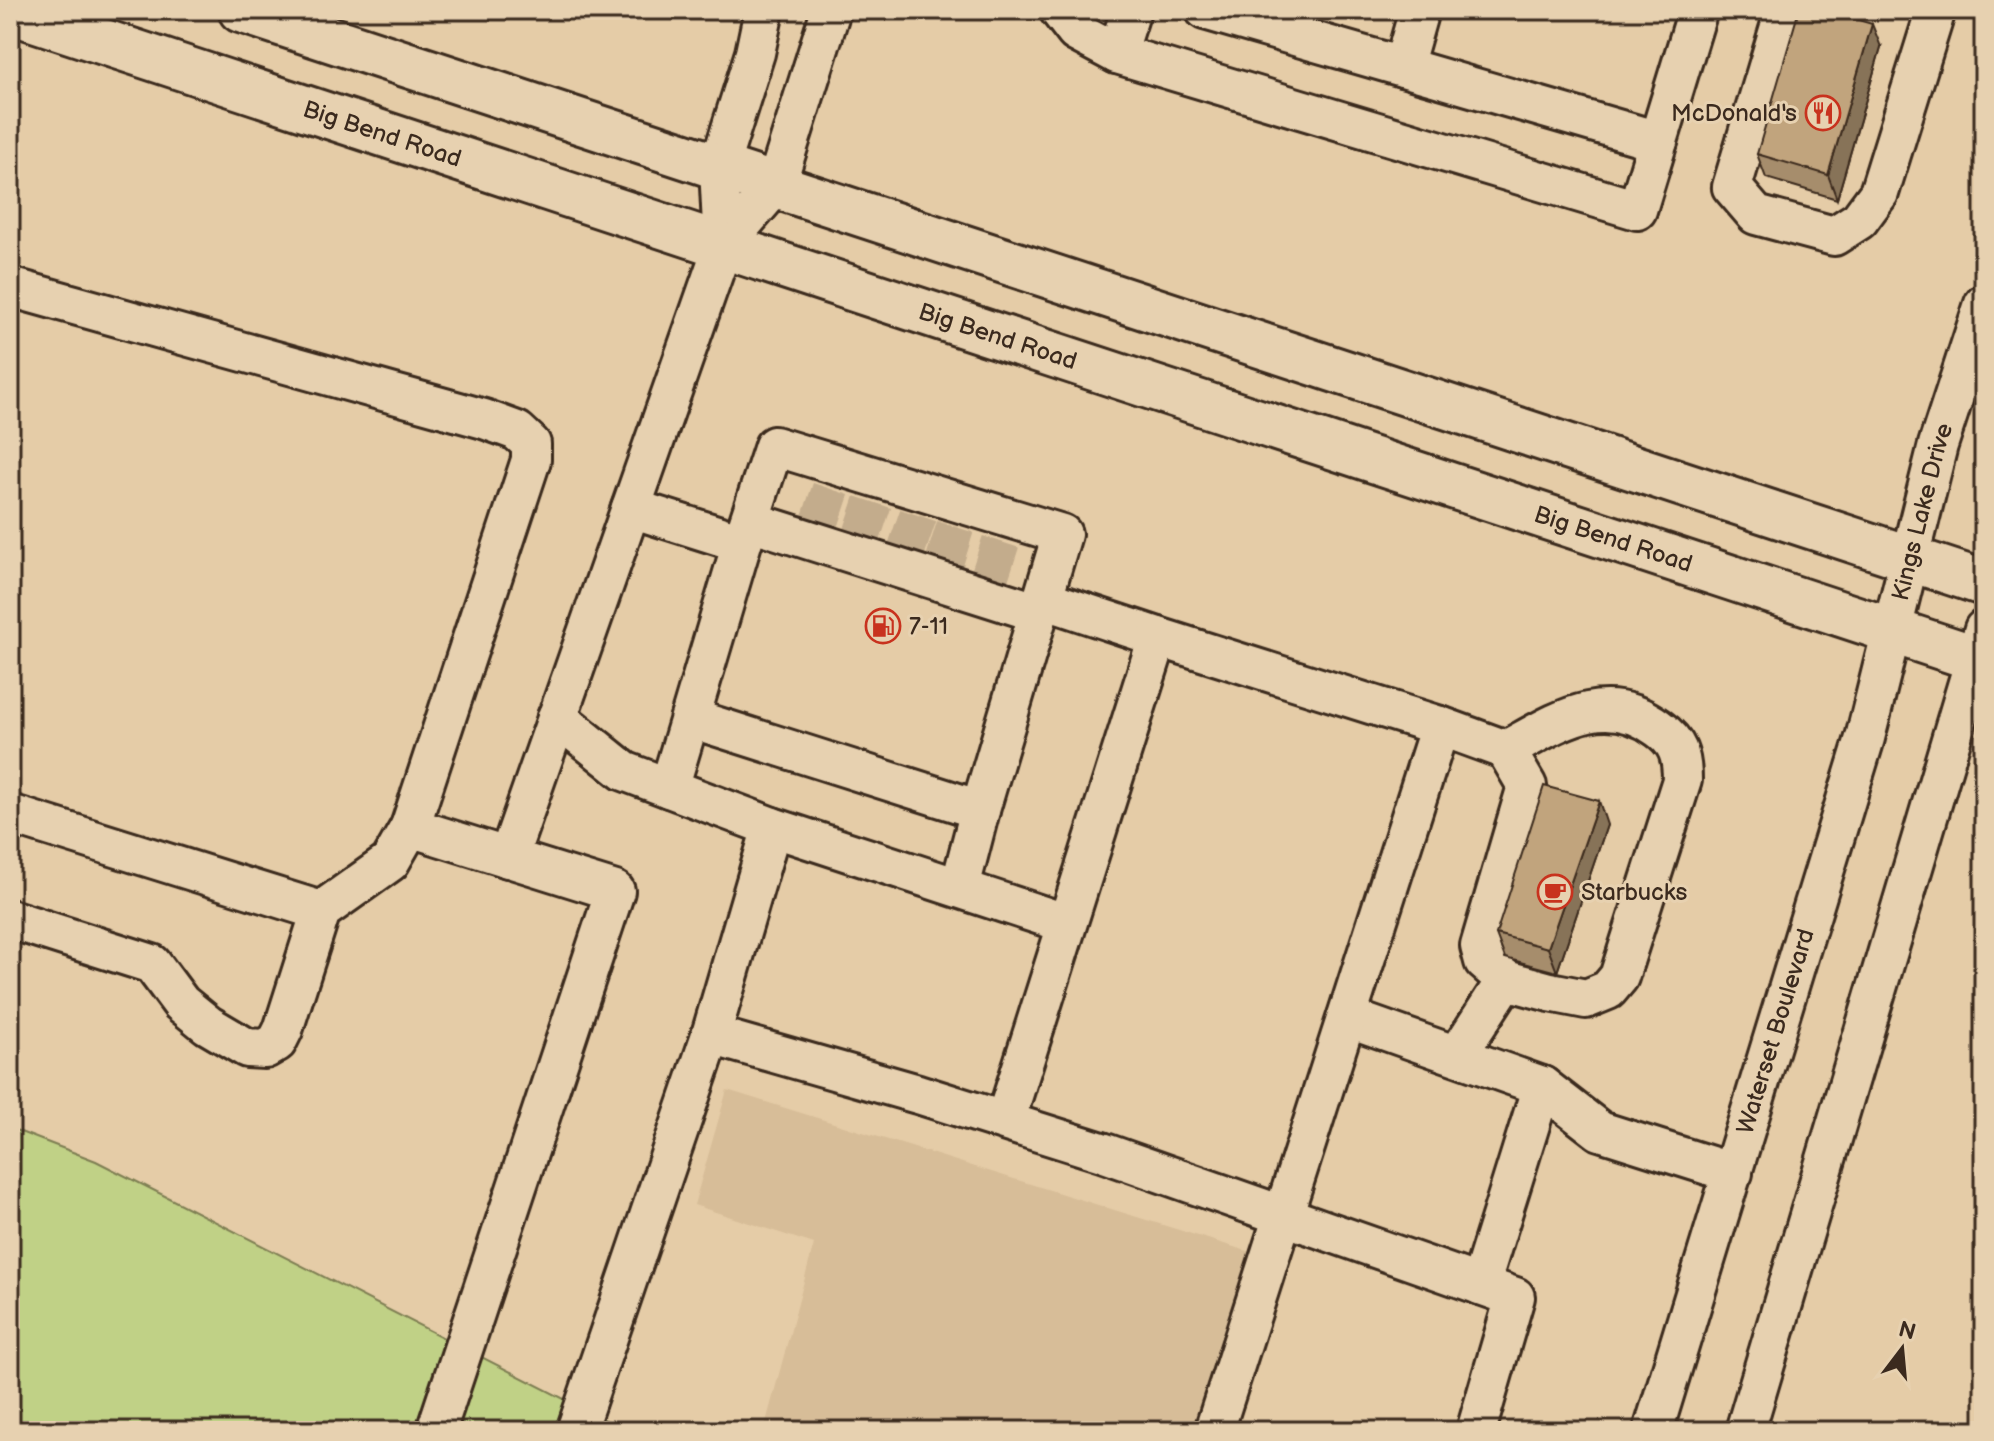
<svg xmlns="http://www.w3.org/2000/svg" width="1994" height="1441" font-family="'Balsamiq Sans',sans-serif">
	<rect width="100%" height="100%" fill="#e5cca7"/>
	<filter id="ink" filterUnits="userSpaceOnUse"><feTurbulence type="fractalNoise" baseFrequency=".0125" numOctaves="2"/><feDisplacementMap in="SourceGraphic" scale="16" xChannelSelector="R" yChannelSelector="G"/><feConvolveMatrix kernelMatrix="1 2 1 2 8 2 1 2 1" color-interpolation-filters="sRGB"/></filter>
	<g filter="url(#ink)">
		<!-- built -->
		<path fill="#d7bd98" d="M727 1090 1250 1252 1191 1431H781L765 1426 814 1244 694 1205Z"/>
		<!-- green -->
		<path fill="#c0d186" stroke="#7e7e52" stroke-width="2" d="M10 1128 96 1161 627 1431H10Z"/>
		<g fill="none" stroke-linecap="round" stroke-linejoin="round">
			<!-- minor-tunnel -->
			<path stroke="#c3ac8c" stroke-width="38" stroke-dasharray="38 19" stroke-linecap="butt" d="M819 525 835 477
				M861 538 877 490
				M906 551 922 504
				M944 563 959 515
				M989 578 1005 529"/>
			<!-- minor casing -->
			<g stroke="#3b2a1e" stroke-width="44">
				<g id="minor">
					<path d="M1059 10 1076 32 1117 54"/>
					<path d="M1131 10 1117 54 1637 210 1698 10"/>
					<path d="M1205 10 1403 67 1419 10"/>
					<path d="M1785 10 1732 187 1756 215 1834 236 1859 220 1879 193 1936 10"/>
					<path d="M1403 67 1658 141"/>
					<path d="M723 246 776 185 831 10"/>
					<path d="M10 287 484 419 517 431 531 444V460L410 827"/>
					<path d="M631 508 742 543 774 446 1062 534 980 810 690 718 742 543"/>
					<path d="M750 521 1039 613"/>
					<path d="M1043 599 1158 637"/>
					<path d="M557 717 624 771 772 827 1065 923"/>
					<path d="M1440 726 1506 750C1556 723 1604 688 1658 728 1678 742 1682 756 1682 780L1619 977 1608 990 1586 999 1550 992 1506 980 1484 961 1480 946 1527 786 1506 750"/>
					<path d="M669 788 690 718"/>
					<path d="M10 814 321 911"/>
					<path d="M772 827 711 1035 918 1094 1102 1152 1515 1297 1476 1431"/>
					<path d="M508 858 723 246 719 167 755 53 764 10"/>
					<path d="M960 887 980 810"/>
					<path d="M10 919 152 964 181 1003 208 1025 247 1048 265 1049 277 1042 283 1030 321 911 390 862 410 827 615 891 436 1431"/>
					<path d="M1347 1017 1542 1086 1600 1131 1733 1173"/>
					<path d="M1458 1054 1506 980"/>
					<path d="M1005 1121 1158 637 1440 726 1214 1431"/>
					<path d="M1480 1285 1542 1086"/>
					<path d="M576 1431 711 1035"/>
					<path id="s1" d="M1653 1431 1865 738 1938 445 1984 304"/>
					<path d="M1745 1431 1984 629"/>
				</g>
			</g>
			<!-- major casing -->
			<g stroke="#3b2a1e" stroke-width="50">
				<g id="major">
					<path d="M241 10 1984 583"/>
					<path id="s2" d="M10 11 1984 661"/>
				</g>
			</g>
			<!-- minor -->
			<use href="#minor" stroke="#e7d1b0" stroke-width="38"/>
			<!-- major -->
			<use href="#major" stroke="#e7d1b0" stroke-width="44"/>
		</g>
		<!-- wall -->
		<path fill="#a68d6c" stroke="#3b2a1e" stroke-width="2" d="M1881 47 1837 199 1766 178 1757 154Z
			M1607 825 1557 972 1505 958 1496 934Z"/>
		<!-- shaded-wall -->
		<path fill="#877358" stroke="#3b2a1e" stroke-width="2" d="M1872 24 1881 47 1837 199 1828 175Z
			M1599 801 1607 825 1557 972 1548 948Z"/>
		<!-- building -->
		<path fill="#c1a47d" stroke="#3b2a1e" stroke-width="2" d="M1799 10H1825L1872 24 1828 175 1757 154Z
			M1544 786 1599 801 1548 948 1496 934Z"/>
	</g>
	<!-- icons -->
	<defs>
		<g id="restaurant-ring" transform="scale(1.8)"><circle r="9.5" fill="#e7d1b0" stroke="#c8321e" stroke-width="1.5"/><path d="M-5-6h1v4h1v-4h1v4h1v-4h1v5L-1.5 .5V6h-2V.5L-5-1ZM5-6V6H3V1.5H1.5Q1.5-4 5-6Z" fill="#c8321e"/></g>
		<g id="fuel-ring" transform="scale(1.8)"><circle r="9.5" fill="#e7d1b0" stroke="#c8321e" stroke-width="1.5"/><path d="M-5.5-6h7V0h2V4h1.3V-2.5L3-4.5l.8-.8L6-3V5H2.5V1h-1V6h-7ZM-4.2-4.7v3.2H.2V-4.7Z" fill="#c8321e"/></g>
		<g id="cafe-ring" transform="scale(1.8)"><circle r="9.5" fill="#e7d1b0" stroke="#c8321e" stroke-width="1.5"/><path d="M-5.5-4.5H6V0H3Q3 3.5 0 3.5H-2.5Q-5.5 3.5-5.5 0ZM3-3.2v2h1.7v-2ZM-6 4.5H4V6H-6Z" fill="#c8321e"/></g>
	</defs>
	<g fill-rule="evenodd">
		<use href="#restaurant-ring" x="1823" y="113"/>
		<use href="#fuel-ring" x="883" y="626"/>
		<use href="#cafe-ring" x="1555" y="892"/>
	</g>
	<g text-anchor="middle" stroke-width="6" stroke-linejoin="round" paint-order="stroke">
		<!-- poi labels -->
		<g font-size="24" fill="#3b2a1e" stroke="#e7d1b0" text-anchor="start">
			<text x="1797" y="121" text-anchor="end">McDonald's</text>
			<text x="909" y="634">7-11</text>
			<text x="1581" y="900">Starbucks</text>
		</g>
		<!-- street labels -->
		<g font-size="24" fill="#3b2a1e" stroke="#e7d1b0">
			<text dy="8" stroke="none"><textPath href="#s2" startOffset="392">Big Bend Road</textPath></text>
			<text dy="8" stroke="none"><textPath href="#s2" startOffset="1040">Big Bend Road</textPath></text>
			<text dy="8" stroke="none"><textPath href="#s1" startOffset="958">Kings Lake Drive</textPath></text>
			<text dy="8" stroke="none"><textPath href="#s2" startOffset="1688">Big Bend Road</textPath></text>
			<text dy="8" stroke="none"><textPath href="#s1" startOffset="418">Waterset Boulevard</textPath></text>
		</g>
	</g>
	<!-- margin -->
	<rect width="1994" height="1441" fill="none" stroke="#e7d1b0" stroke-width="40"/>
	<rect x="20" y="20" width="1954" height="1401" fill="none" stroke="#3b2a1e" stroke-width="3" filter="url(#ink)"/>
	<!-- north arrow -->
	<g transform="translate(1902 1349) rotate(16)" stroke="#e7d1b0" stroke-width="6" paint-order="stroke">
	<path d="M0-6L14 30L0 20L-14 30Z" fill="#3b2a1e"/>
	<text y="-12" font-size="22" font-weight="bold" text-anchor="middle" fill="#3b2a1e">N</text>
	</g>
</svg>
